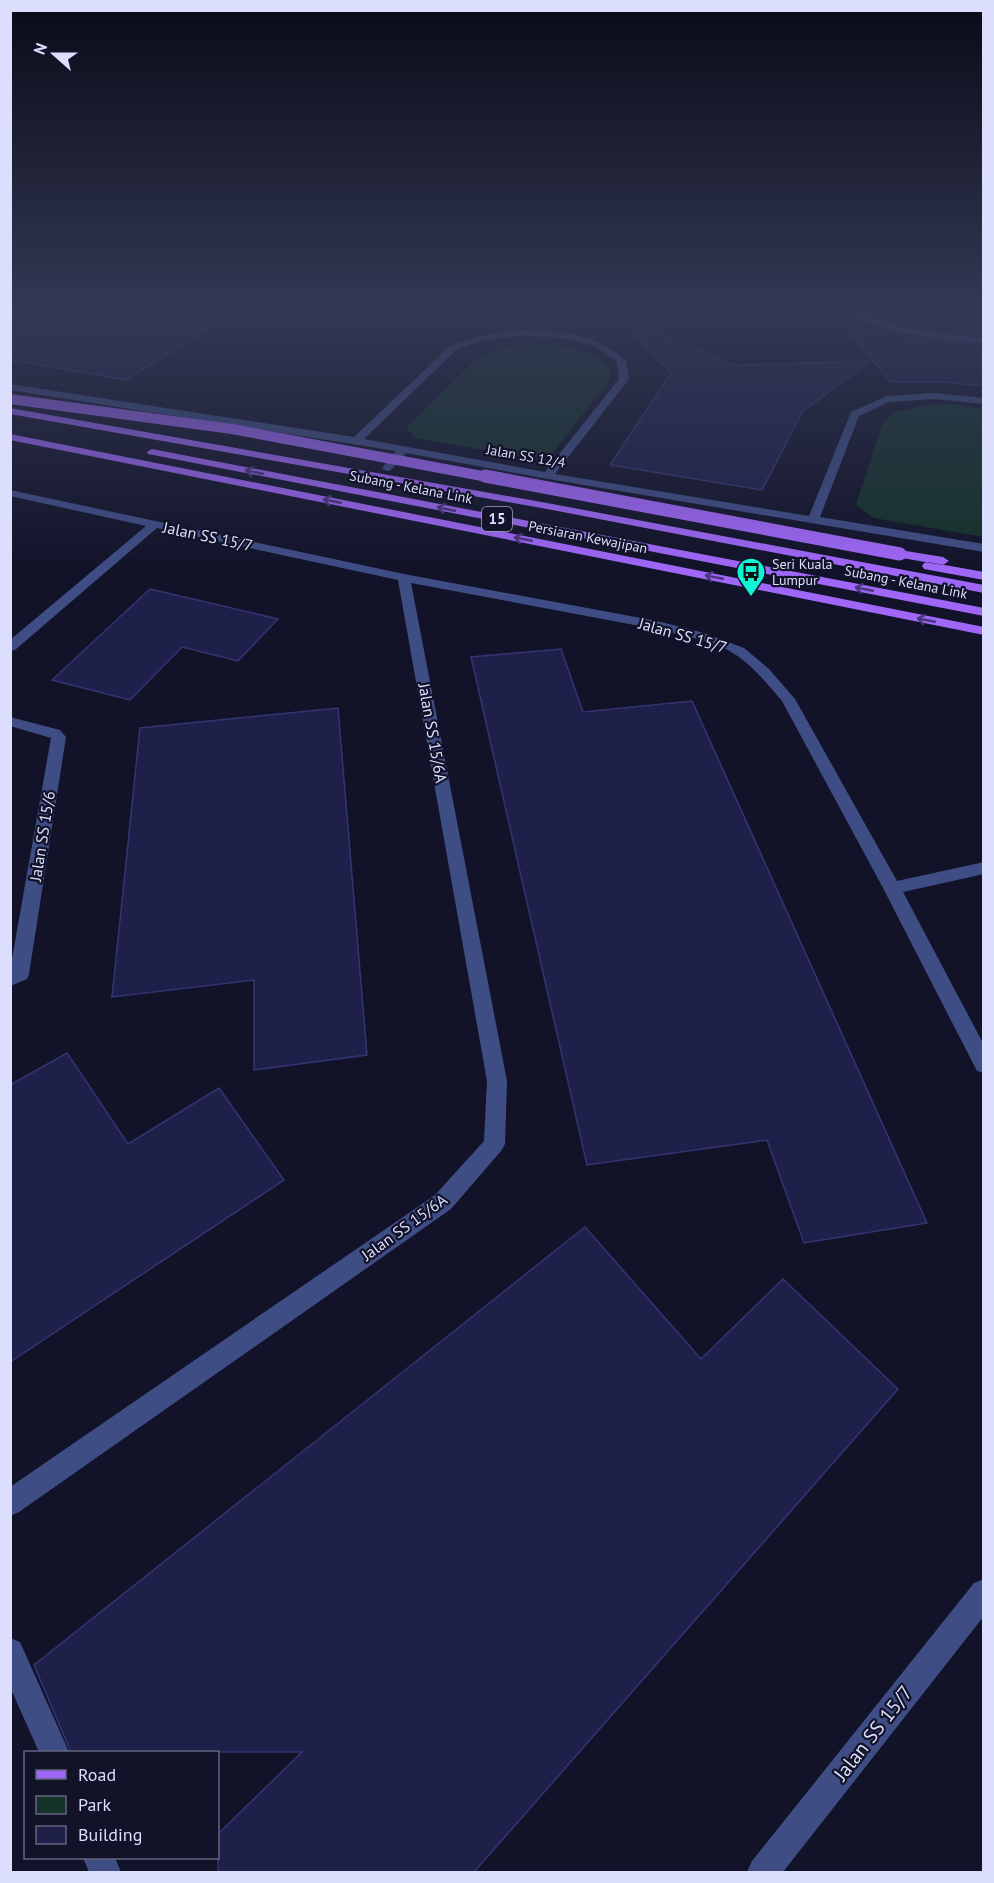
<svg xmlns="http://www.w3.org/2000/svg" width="994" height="1883" font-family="'PT Sans',sans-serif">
	<rect width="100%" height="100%" fill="#121329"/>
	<!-- green -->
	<path fill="#15322a" d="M528 345C552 345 603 346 611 374L609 380 553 453 529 458 415 438 406 428 475 360 503 348Z
		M931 404 960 405 983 409V537L874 518 856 505 883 422 895 412Z"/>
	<!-- building -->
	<path fill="#1f2049" stroke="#323573" stroke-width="1.5" d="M10 305H243L127 380 10 360Z
		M826 305H855L853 318 885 331 917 338 984 346V386L944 382H891Z
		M867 305H984V336L922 329 892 322 865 312Z
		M613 314 735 365 871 361 803 411 762 490 610 465 671 373Z
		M150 589 278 619 238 661 182 647 130 700 52 680Z
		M561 649 583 712 692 701 927 1223 804 1243 767 1140 587 1165 471 657Z
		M338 708 367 1055 254 1070V980L112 997 140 728Z
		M67 1053 128 1144 219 1088 284 1180 10 1362V1085Z
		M585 1227 701 1359 783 1279 898 1389 474 1872H218V1834L302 1752H71L34 1665Z"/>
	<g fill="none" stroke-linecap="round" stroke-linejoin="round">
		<!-- minor -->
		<path fill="#3f4d85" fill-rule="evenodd" d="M857 305H865L862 313C900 332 942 333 984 338V344C939 338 895 337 854 316Z
			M517 330C555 331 597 332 626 361L629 379 555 474 809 516 851 412 887 396 934 393 984 398V404L934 399 889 402 859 416 820 517 984 544V552L548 479 406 453 391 470 387 471 382 468 396 451 10 390V384L354 437 450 346 478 336ZM517 336 557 337 595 346 617 362 619 379 545 472 364 439 456 350 480 341Z
			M10 490 404 574 657 621 704 633 744 648 769 669 795 699 897 881 984 862V874L903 892 984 1045V1073L977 1071 883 888 782 701C768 685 754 667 736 655 716 641 680 635 656 629L411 583 507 1081 505 1144 501 1151 451 1209 19 1512 10 1516V1487L435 1195 484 1141 487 1081 398 580 157 528 15 650 10 651V640L146 526 10 496Z
			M10 717 60 730 66 737 29 974 27 979 10 986V970L51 738 10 726Z
			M984 1579V1616L783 1872H747L752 1861 974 1583Z
			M10 1638 20 1642 69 1752H39L10 1687Z
			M83 1858H115L121 1872H89Z"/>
		<!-- major -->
		<path fill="#9f67f8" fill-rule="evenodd" d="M10 408 547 503 984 585V593L547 509 10 414Z
			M10 434 984 627V635L10 440Z
			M152 449 984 608V616L148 454 147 452Z
			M900 550 943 557 949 561 943 565 896 557 894 554Z
			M928 562 984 572V580L924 569 922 566 924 563Z"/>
		<!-- major-bridge-far1 -->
		<path stroke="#9f67f8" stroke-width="10" d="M10 399 232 429 493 478"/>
		<!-- major-bridge -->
		<path stroke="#9f67f8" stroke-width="13" d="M485 476 900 554"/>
	</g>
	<!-- one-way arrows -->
	<defs><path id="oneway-shaft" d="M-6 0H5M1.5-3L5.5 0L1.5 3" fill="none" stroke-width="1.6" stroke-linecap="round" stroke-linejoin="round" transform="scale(1.5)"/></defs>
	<g stroke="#4a357c">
		<use href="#oneway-shaft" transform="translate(254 472) rotate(-169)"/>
		<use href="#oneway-shaft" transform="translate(332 501) rotate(-169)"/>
		<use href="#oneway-shaft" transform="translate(446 509) rotate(-169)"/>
		<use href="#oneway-shaft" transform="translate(523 539) rotate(-169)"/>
		<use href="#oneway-shaft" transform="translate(714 577) rotate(-169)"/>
		<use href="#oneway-shaft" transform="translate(864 589) rotate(-169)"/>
		<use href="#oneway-shaft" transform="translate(926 620) rotate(-169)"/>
	</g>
	<!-- sky -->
	<linearGradient id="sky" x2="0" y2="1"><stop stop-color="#0a0a17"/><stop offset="0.54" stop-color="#333954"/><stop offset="1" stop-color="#333954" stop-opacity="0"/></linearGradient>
	<rect width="994" height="569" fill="url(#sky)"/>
	<!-- icons -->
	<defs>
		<g id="bus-pin" transform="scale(1.5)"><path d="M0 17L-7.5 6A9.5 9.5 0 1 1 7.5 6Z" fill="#10f4d4" stroke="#121329"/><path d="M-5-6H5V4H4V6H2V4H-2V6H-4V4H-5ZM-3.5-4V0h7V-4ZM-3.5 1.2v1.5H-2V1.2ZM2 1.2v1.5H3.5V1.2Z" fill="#111"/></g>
	</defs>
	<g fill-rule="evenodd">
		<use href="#bus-pin" x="751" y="572"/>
	</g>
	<g text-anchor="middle" stroke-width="4.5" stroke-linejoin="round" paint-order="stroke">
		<!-- far-street labels -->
		<g font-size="14" fill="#dbdffd" stroke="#121329">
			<text transform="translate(526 456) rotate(10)" y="5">Jalan SS 12/4</text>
			<text transform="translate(411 487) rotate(11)" y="5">Subang - Kelana Link</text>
			<text transform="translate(588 537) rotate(11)" y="5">Persiaran Kewajipan</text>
			<text transform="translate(906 582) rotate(11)" y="5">Subang - Kelana Link</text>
		</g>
		<!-- far-poi labels -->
		<g font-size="14" fill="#dbdffd" stroke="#121329" text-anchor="start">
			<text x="772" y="569">Seri Kuala<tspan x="772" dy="16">Lumpur</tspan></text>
		</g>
		<!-- shield labels -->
		<rect fill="#121329" stroke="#9fa2bd" stroke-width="1.5" x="482" y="507" width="30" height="24" rx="4.5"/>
		<g font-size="15" font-weight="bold" fill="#dbdffd">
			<text x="497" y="524">15</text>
		</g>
		<!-- street labels -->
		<g font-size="16" fill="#dbdffd" stroke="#121329">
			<text transform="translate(208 536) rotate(12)" y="6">Jalan SS 15/7</text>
			<text transform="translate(683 635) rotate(16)" y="6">Jalan SS 15/7</text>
			<text transform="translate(433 733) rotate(80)" y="6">Jalan SS 15/6A</text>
			<text transform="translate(42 836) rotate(-81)" y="6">Jalan SS 15/6</text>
			<text transform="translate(404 1227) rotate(-36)" y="6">Jalan SS 15/6A</text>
		</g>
		<!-- near-street labels -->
		<g font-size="20" fill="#dbdffd" stroke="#121329">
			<text transform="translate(873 1733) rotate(-52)" y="7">Jalan SS 15/7</text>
		</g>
	</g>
	<!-- border -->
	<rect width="994" height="1883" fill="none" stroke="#dbdffd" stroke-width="24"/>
	<!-- legend -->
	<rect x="24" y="1751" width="195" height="108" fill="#121329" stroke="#62657e" stroke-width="1.5"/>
	<rect x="36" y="1770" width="30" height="9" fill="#9f67f8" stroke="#62657e" stroke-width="1.5"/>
	<text x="78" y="1781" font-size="18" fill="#dbdffd">Road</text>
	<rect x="36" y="1796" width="30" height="18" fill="#15322a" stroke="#62657e" stroke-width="1.5"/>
	<text x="78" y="1811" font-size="18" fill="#dbdffd">Park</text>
	<rect x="36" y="1826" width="30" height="18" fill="#1f2049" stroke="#62657e" stroke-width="1.5"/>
	<text x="78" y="1841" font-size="18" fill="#dbdffd">Building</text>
	<!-- north arrow -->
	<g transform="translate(54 54) rotate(291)" stroke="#121329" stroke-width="4.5" paint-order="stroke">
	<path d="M0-4.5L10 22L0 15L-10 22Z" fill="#dbdffd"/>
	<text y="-9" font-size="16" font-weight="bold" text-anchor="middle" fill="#dbdffd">N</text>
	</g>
</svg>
